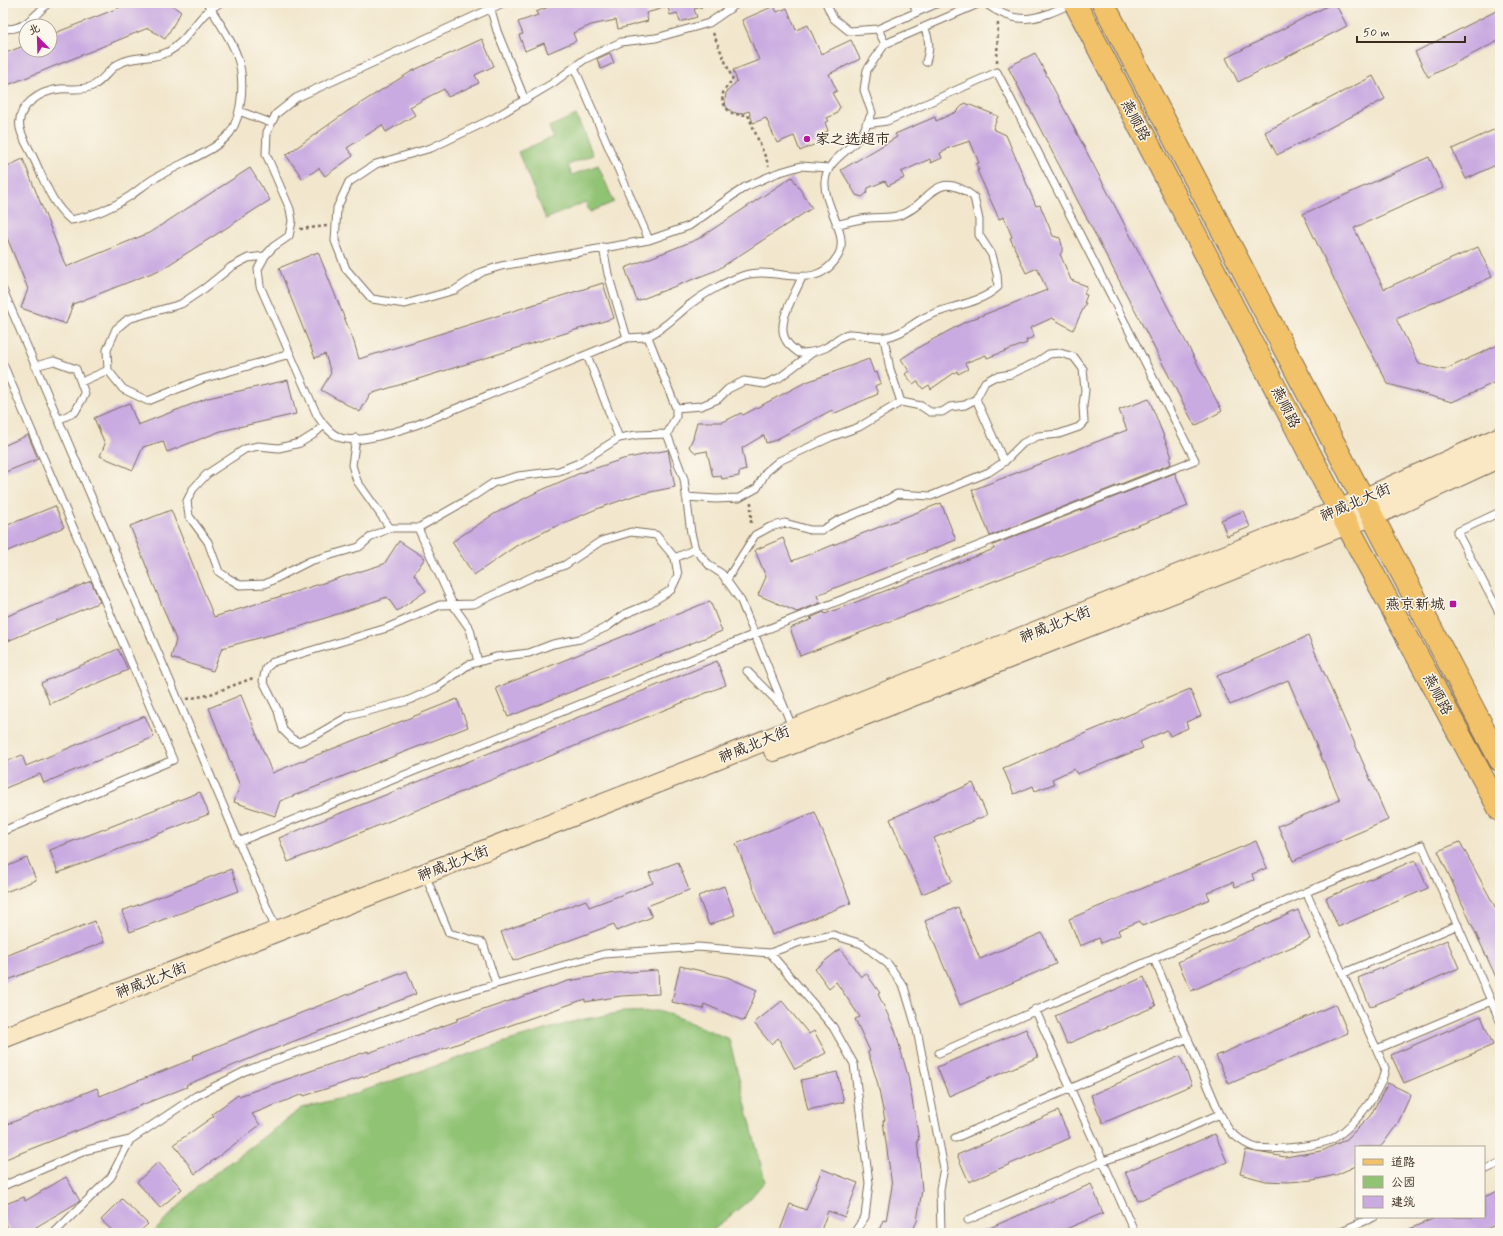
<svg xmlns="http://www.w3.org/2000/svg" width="1503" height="1236" font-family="Mynerve,'LXGW WenKai TC',sans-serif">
	<rect width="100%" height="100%" fill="#fbf7ec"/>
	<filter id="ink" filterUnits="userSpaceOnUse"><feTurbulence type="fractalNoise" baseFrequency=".025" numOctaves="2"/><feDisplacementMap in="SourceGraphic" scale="8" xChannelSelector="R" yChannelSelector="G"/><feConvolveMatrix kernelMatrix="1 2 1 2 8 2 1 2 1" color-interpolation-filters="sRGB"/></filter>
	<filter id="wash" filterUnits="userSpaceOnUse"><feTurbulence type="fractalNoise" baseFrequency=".012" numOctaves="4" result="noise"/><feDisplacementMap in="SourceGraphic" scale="16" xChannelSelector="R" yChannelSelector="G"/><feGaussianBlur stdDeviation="0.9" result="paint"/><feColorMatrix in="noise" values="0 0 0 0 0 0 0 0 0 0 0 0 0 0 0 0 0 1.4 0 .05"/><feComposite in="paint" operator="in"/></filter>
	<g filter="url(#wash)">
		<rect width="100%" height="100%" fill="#f2e7cd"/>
		<!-- green -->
		<path fill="#91c374" stroke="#667649" d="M576 115 593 155 568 165 572 175 598 165 614 202 590 212 585 202 546 219 518 152 553 137 549 127Z
			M662 1011 729 1039 765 1181 748 1201 710 1233H153L197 1187 302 1108 345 1097 505 1042 579 1020 623 1012Z"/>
		<g id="blocks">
			<!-- building -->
			<path fill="#c9aae1" d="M131 3H169L181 12 165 39 148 28 3 87V54L26 45V50H50V35Z
				M558 3H701L702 7 694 9 697 17 680 22 677 13 670 15 668 7 646 13 648 21 618 29 616 20 591 25 573 33 576 41 548 53 544 43 525 51 519 35 523 34 518 22 538 15 536 12Z
				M1333 3H1335L1347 26 1238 82 1226 58Z
				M774 6 777 12 787 8 796 30 808 25 821 54 851 40 860 59 829 74 837 91 832 93 840 107 836 114 827 118 829 121 825 122 828 131 816 137 818 143 800 151 794 136 777 143 766 118 753 123 749 111 740 114 732 112 726 107 725 100 726 93 737 81 733 70 759 60 742 20Z
				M1500 9V40L1428 77 1415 52Z
				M482 39 494 66 475 75 479 83 448 97 444 89 428 97 410 107 415 115 386 132 382 125 347 148 353 156 325 176 319 168 303 179 286 155 348 111 412 71Z
				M610 53 614 63 601 69 597 59Z
				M1035 53 1222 411 1195 426 1008 67Z
				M1373 76 1385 99 1277 155 1265 132Z
				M965 103 998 116 993 129 1006 135 1036 206 1040 205 1053 236 1060 238 1062 245V252L1060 254 1071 280 1087 286 1084 294 1087 295 1084 303H1086L1073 330 1052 318 1030 328 1034 337 1026 340 1027 343 987 358 986 355 965 363 968 369 958 374 957 371 931 389 929 385 923 389 917 381 913 384 905 374 909 371 901 359 921 346 965 322 1047 290 1037 268 1026 273 1010 238 1012 237 1004 217 999 219 977 170H979L976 164 979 163 970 141 946 149 947 150 940 153 942 158 931 163 930 159 901 172 904 178 888 186 885 181 868 188 867 193 862 197 856 195 841 170 897 137 895 134 935 117 936 121 956 112Z
				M1500 127V163L1466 179 1452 149Z
				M1429 157 1443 188 1354 228 1384 289 1478 247 1492 277 1396 319 1419 364 1444 370 1500 344V380L1452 402 1388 384 1347 306 1303 214Z
				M23 159 66 267 149 233 250 168 270 200 162 269 73 304 66 324 21 308 28 289 3 228V168Z
				M792 177 812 208 717 270 637 301 625 268 698 239Z
				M318 252 354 342 359 359 603 283 614 318 370 394 360 412 321 390 331 373 325 354 315 358 279 268Z
				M869 359 874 373 877 372 881 383 875 386 878 394 833 414 832 410 773 441 766 443 764 435 742 448 746 470 739 472V476L722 479 721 476 713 477 707 451 696 453 689 447 693 438 697 422H723L741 413 743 415 804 383Z
				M288 380 296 414 221 431 167 452 163 441 143 447 133 470 100 456 105 444 94 418 129 403 138 425 208 398Z
				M1149 399 1172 457 1169 458 1171 464 990 536 972 490 1127 430 1119 410Z
				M28 435 38 459 3 473V446Z
				M668 450 675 487 636 495 594 510 552 528 516 546 474 575 452 542 494 514 535 493 578 474 623 459Z
				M1175 473 1188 506 800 656 790 628 813 619 810 618 824 612 825 614 994 549 993 545Z
				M941 503 956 540 817 595 820 603 797 612 758 595 766 577 755 550 783 538 792 561Z
				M55 506 64 527 3 553V527Z
				M171 510 214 617 384 564 399 541 425 558 414 574 426 591 397 611 387 597 299 627 222 648 213 671 171 658 176 640 130 526Z
				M1243 511 1250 527 1227 536 1221 520Z
				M91 581 100 602 3 643V618Z
				M710 601 722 631 508 717 496 688Z
				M1308 636 1388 820 1293 861 1278 826 1340 800 1288 680 1230 705 1217 676Z
				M118 649 128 670 50 704 41 683Z
				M717 661 726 685 288 862 279 838Z
				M1190 689 1201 716 1186 722 1188 728 1170 736 1167 730 1140 742 1143 748 1077 774 1074 769 1052 779 1054 784 1035 791 1033 786 1014 794 1003 768Z
				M241 695 272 773 457 699 468 727 280 801 275 816 234 802 240 786 209 708Z
				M145 716 154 737 44 783 40 774 3 789V763L22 755 26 766Z
				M973 783 987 815 934 838 952 881 922 894 890 819Z
				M200 792 209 814 58 873 50 850Z
				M815 812 851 903 772 935 736 844Z
				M1256 841 1267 868 1252 874 1254 880 1235 887 1233 882 1207 893 1210 899 1184 910 1142 926 1140 921 1118 930 1120 935 1101 943 1099 938 1080 946 1069 919Z
				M1460 842 1500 916V986L1438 851Z
				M27 858 36 880 3 893V868Z
				M1415 860 1428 888 1338 927 1326 898Z
				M678 862 689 890 647 906 652 917 616 931 614 924 513 961 501 932 586 900 589 907 653 883 649 873Z
				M231 869 239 891 130 932 122 911Z
				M724 886 735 915 709 925 698 896Z
				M958 907 980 959 1042 933 1056 964 960 1005 925 921Z
				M1298 910 1310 939 1191 991 1178 962Z
				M95 921 104 942 3 982V957Z
				M1447 940 1459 968 1370 1007 1358 978Z
				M840 949 861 977 866 973 880 993 878 994 895 1030 908 1076 919 1140H917L922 1190 917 1221 912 1232 913 1233H878L883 1220 886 1221 892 1186 883 1121 885 1120 877 1081 868 1052 870 1051 855 1019 860 1017 836 982 829 988 815 969Z
				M680 966 727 977 757 990 744 1021 704 1004 703 1009 672 1002Z
				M658 970 659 994 621 996 585 1002V999L383 1070 304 1096 303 1094 252 1114 260 1125 195 1174 174 1144 214 1116 212 1114 238 1095 239 1096 368 1051V1053L457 1021V1019L568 981 616 973Z
				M407 971 416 994 261 1054 186 1085 187 1087 3 1160V1126L97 1088 100 1096 193 1059 192 1056Z
				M1144 977 1156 1006 1067 1044 1055 1016Z
				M782 1001 809 1034 814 1031 826 1053 795 1069 778 1038 771 1044 754 1023Z
				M1336 1004 1348 1033 1229 1084 1216 1056Z
				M1481 1016 1493 1045 1404 1083 1391 1055Z
				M1026 1029 1038 1057 949 1096 937 1067Z
				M1180 1056 1192 1085 1103 1123 1091 1095Z
				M837 1072 844 1102 808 1110 801 1080Z
				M1388 1083 1411 1094 1398 1123 1383 1144 1380 1147H1356V1166L1336 1175 1313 1180 1289 1182 1266 1181 1240 1174 1246 1150 1285 1157 1322 1151 1347 1139 1370 1116Z
				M1058 1111 1070 1138 969 1182 957 1155Z
				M1215 1134 1227 1162 1138 1201 1125 1172Z
				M158 1162 182 1189 160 1208 137 1182Z
				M822 1169 858 1183 845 1217 828 1211 820 1233H779L790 1204 806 1210Z
				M66 1177 80 1201 36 1227 38 1230 31 1233H10L3 1217V1205L24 1197 25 1201Z
				M1091 1184 1103 1213 1057 1233H978Z
				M1500 1190V1223L1477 1233H1400L1437 1217H1484V1197Z
				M122 1199 148 1224 138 1233H115L101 1220Z"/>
		</g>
	</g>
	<g filter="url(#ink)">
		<use href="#blocks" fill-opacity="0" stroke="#7b6c5b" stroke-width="1"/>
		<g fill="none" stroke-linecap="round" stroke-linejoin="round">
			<!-- lane casing -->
			<g stroke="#7b6c5b" stroke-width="9">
				<path id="lane" d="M207 3C217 19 231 38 237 56 245 77 243 114 230 133 225 139 215 147 209 150 192 160 174 167 157 177 147 182 139 190 130 196 111 209 93 216 71 220 52 205 44 180 34 159 30 150 22 138 20 128 16 106 40 91 60 89 73 88 75 91 90 87 101 84 108 70 118 64 133 55 152 60 168 52 190 40 197 14 220 3
					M489 3 497 31 525 100
					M503 3 296 98 276 114 267 132 266 154 290 209 292 221 289 236 273 247 265 256 258 269 260 286 317 415C323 424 330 434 341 438 359 444 398 431 416 425L627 338C634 337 643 338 648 336 665 329 678 313 692 303 705 293 727 281 742 276 777 264 816 296 839 254 849 234 823 205 825 181 827 160 848 152 860 137 865 130 868 120 872 113L864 90 867 70 885 44 980 3
					M738 3 709 23 656 38 621 42 585 59 553 83 494 118 431 148 376 164 349 182 337 208 335 241 346 269 372 299 405 304 455 290 482 272 501 266 649 240 689 226 745 187 777 173 801 166 829 168
					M826 3 833 18 849 31 878 29 938 3
					M913 3 917 12
					M985 3C1018 28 1038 19 1073 3
					M924 27C930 40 930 49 926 62
					M3 28C21 33 37 14 48 3
					M878 29 885 44
					M574 67 649 240
					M239 111 271 123
					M603 247 608 274 627 338
					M265 256 248 258 231 267 205 288 181 304 128 319 116 329 107 350 108 370 123 389 148 401 202 379 290 354
					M802 277C795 295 774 324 787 342 789 346 795 350 799 353 808 353 816 352 825 348 833 344 839 335 849 334 860 333 873 339 885 337 900 335 908 327 920 320 944 305 976 307 998 287L997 274 992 255 979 235V220L974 197C933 165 931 207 897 216 888 218 878 217 869 218 858 219 847 222 836 225
					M3 290 276 929
					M648 337 676 408V417L667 434 684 479 691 533 695 549 710 566 722 574 741 601 793 729
					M884 338 890 369 901 402
					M587 355 619 438
					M3 364 173 760 3 831
					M35 366 54 361 76 369 85 394 75 412 58 420
					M81 382 108 370
					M976 399 1004 462
					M676 408 701 406 718 399 728 389 744 381 765 384 779 378 812 353
					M324 425 313 435 300 443 279 448 258 446 245 449 207 474 193 489 187 501 189 516 208 542 219 572 228 578 240 585 265 584 310 561 359 547 372 536 390 528H418L469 499 493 483 518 476 559 471 579 463 619 438 636 435 667 434
					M356 438 352 465 357 481 390 528
					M686 497 716 499 739 498 757 488 766 472 779 461 831 437 859 427 901 402 921 406 930 412H942L950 407 965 405 976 399 985 382 994 377 1011 374 1037 362 1049 354 1060 353 1074 357 1083 369 1085 390 1083 406 1084 422 1079 427 1059 434 1038 436 1023 443 1004 462 989 472 931 496 897 494 875 506 839 520 822 530H810L785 523 770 527 755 535 726 581
					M1500 512 1457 532 1500 614
					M418 528 453 605 470 629 478 662
					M631 532 656 535 675 558 678 575 671 590 647 605 625 614 607 627 580 639 553 644 529 653 496 657 468 665 436 688 407 701 349 716 318 734 299 742 292 739 283 730 278 711 263 681 266 668 273 662 387 628 440 605 474 604 534 576 565 565 601 541Z
					M675 558 695 549
					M747 671 783 707
					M238 842 755 634 1195 460 997 72 887 121 866 124
					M429 884 449 933 483 943 496 984 604 954 698 947 770 953 833 1027 854 1064 869 1183 865 1217 854 1233
					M770 953 800 942 833 935 862 944 888 964 904 987 917 1030 944 1168 940 1189 941 1233
					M1154 959 1220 1114C1224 1120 1227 1130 1233 1134 1240 1140 1249 1146 1257 1148 1275 1150 1321 1147 1336 1137 1355 1124 1382 1092 1385 1068L1306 892
					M1344 973 1458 925 1400 949
					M1035 1009 1135 1233
					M1377 1049 1491 1001
					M939 1053 1306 892 1422 845 1500 1021
					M955 1138 1188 1038
					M1484 1170 1500 1163
					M3 1186 87 1150 130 1140 196 1096 245 1071 439 1001 496 984
					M968 1220 1103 1161 1139 1149 1220 1114
					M54 1233 111 1177 130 1140
					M1337 1233 1374 1217"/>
			</g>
			<!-- secondary casing -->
			<g stroke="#7b6c5b" stroke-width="22">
				<path id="secondary" d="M774 751 1347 524 1371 517 1500 457
					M3 1038 711 762 1339 510 1500 437"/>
			</g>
			<!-- primary casing -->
			<g stroke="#7b6c5b" stroke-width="24">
				<path id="primary" d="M1075 3 1339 510 1500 810
					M1103 3 1500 760"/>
			</g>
			<!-- path -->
			<path stroke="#7b6c5b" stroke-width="2.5" stroke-dasharray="3 3" stroke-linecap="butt" d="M713 33 733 80C720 92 718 101 732 114L748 115 769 166
				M997 62 998 21
				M300 229 327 226
				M751 502V525
				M187 699 208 695 253 678"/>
			<!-- lane -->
			<use href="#lane" stroke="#fff" stroke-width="7"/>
			<!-- secondary -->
			<use href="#secondary" stroke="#fae7c3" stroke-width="20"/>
			<!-- primary -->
			<use href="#primary" stroke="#f2c26a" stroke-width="22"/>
		</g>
	</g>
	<!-- markers -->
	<g fill="#b5179e" stroke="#fbf7ec" stroke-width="1.5">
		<circle cx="807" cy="139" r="4"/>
		<rect x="1449" y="600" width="8" height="8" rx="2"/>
	</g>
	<g text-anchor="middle" stroke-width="3" stroke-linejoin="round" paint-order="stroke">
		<!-- street labels -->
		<g font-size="15" fill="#3b2a1e" stroke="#fbf7ec">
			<text transform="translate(1136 120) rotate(62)" y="5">燕顺路</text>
			<text transform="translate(1286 407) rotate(63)" y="5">燕顺路</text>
			<text transform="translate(1355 502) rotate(-23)" y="5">神威北大街</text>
			<text transform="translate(1055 624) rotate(-22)" y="5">神威北大街</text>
			<text transform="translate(1438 694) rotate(62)" y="5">燕顺路</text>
			<text transform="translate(754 744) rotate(-22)" y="5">神威北大街</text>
			<text transform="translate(453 863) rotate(-21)" y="5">神威北大街</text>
			<text transform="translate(151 980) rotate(-21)" y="5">神威北大街</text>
		</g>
		<!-- poi labels -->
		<g font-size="15" fill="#3b2a1e" stroke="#fbf7ec" text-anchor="start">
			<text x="815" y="144">家之选超市</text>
			<text x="1445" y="609" text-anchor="end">燕京新城</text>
		</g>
	</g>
	<!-- margin -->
	<rect width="1503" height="1236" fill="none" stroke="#fbf7ec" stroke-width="16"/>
	<!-- legend -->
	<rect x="1355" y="1146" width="130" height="72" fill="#fbf7ec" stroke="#aea59a"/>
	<rect x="1363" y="1159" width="20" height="6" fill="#f2c26a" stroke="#aea59a"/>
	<text x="1391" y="1166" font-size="12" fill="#3b2a1e">道路</text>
	<rect x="1363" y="1176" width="20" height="12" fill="#91c374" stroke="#aea59a"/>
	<text x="1391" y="1186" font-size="12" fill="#3b2a1e">公园</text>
	<rect x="1363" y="1196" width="20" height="12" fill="#c9aae1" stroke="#aea59a"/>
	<text x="1391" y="1206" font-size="12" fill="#3b2a1e">建筑</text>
	<!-- north arrow -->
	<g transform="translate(38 38) rotate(337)"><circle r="19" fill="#fbf7ec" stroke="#aea59a"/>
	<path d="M0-3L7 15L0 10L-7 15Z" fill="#b5179e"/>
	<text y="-6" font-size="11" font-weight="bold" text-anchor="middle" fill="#3b2a1e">北</text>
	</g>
	<!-- scale -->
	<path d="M1357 36v6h108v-6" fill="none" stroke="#3b2a1e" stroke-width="2"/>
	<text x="1363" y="36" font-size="12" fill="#3b2a1e" stroke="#fbf7ec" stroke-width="3" paint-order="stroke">50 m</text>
</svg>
